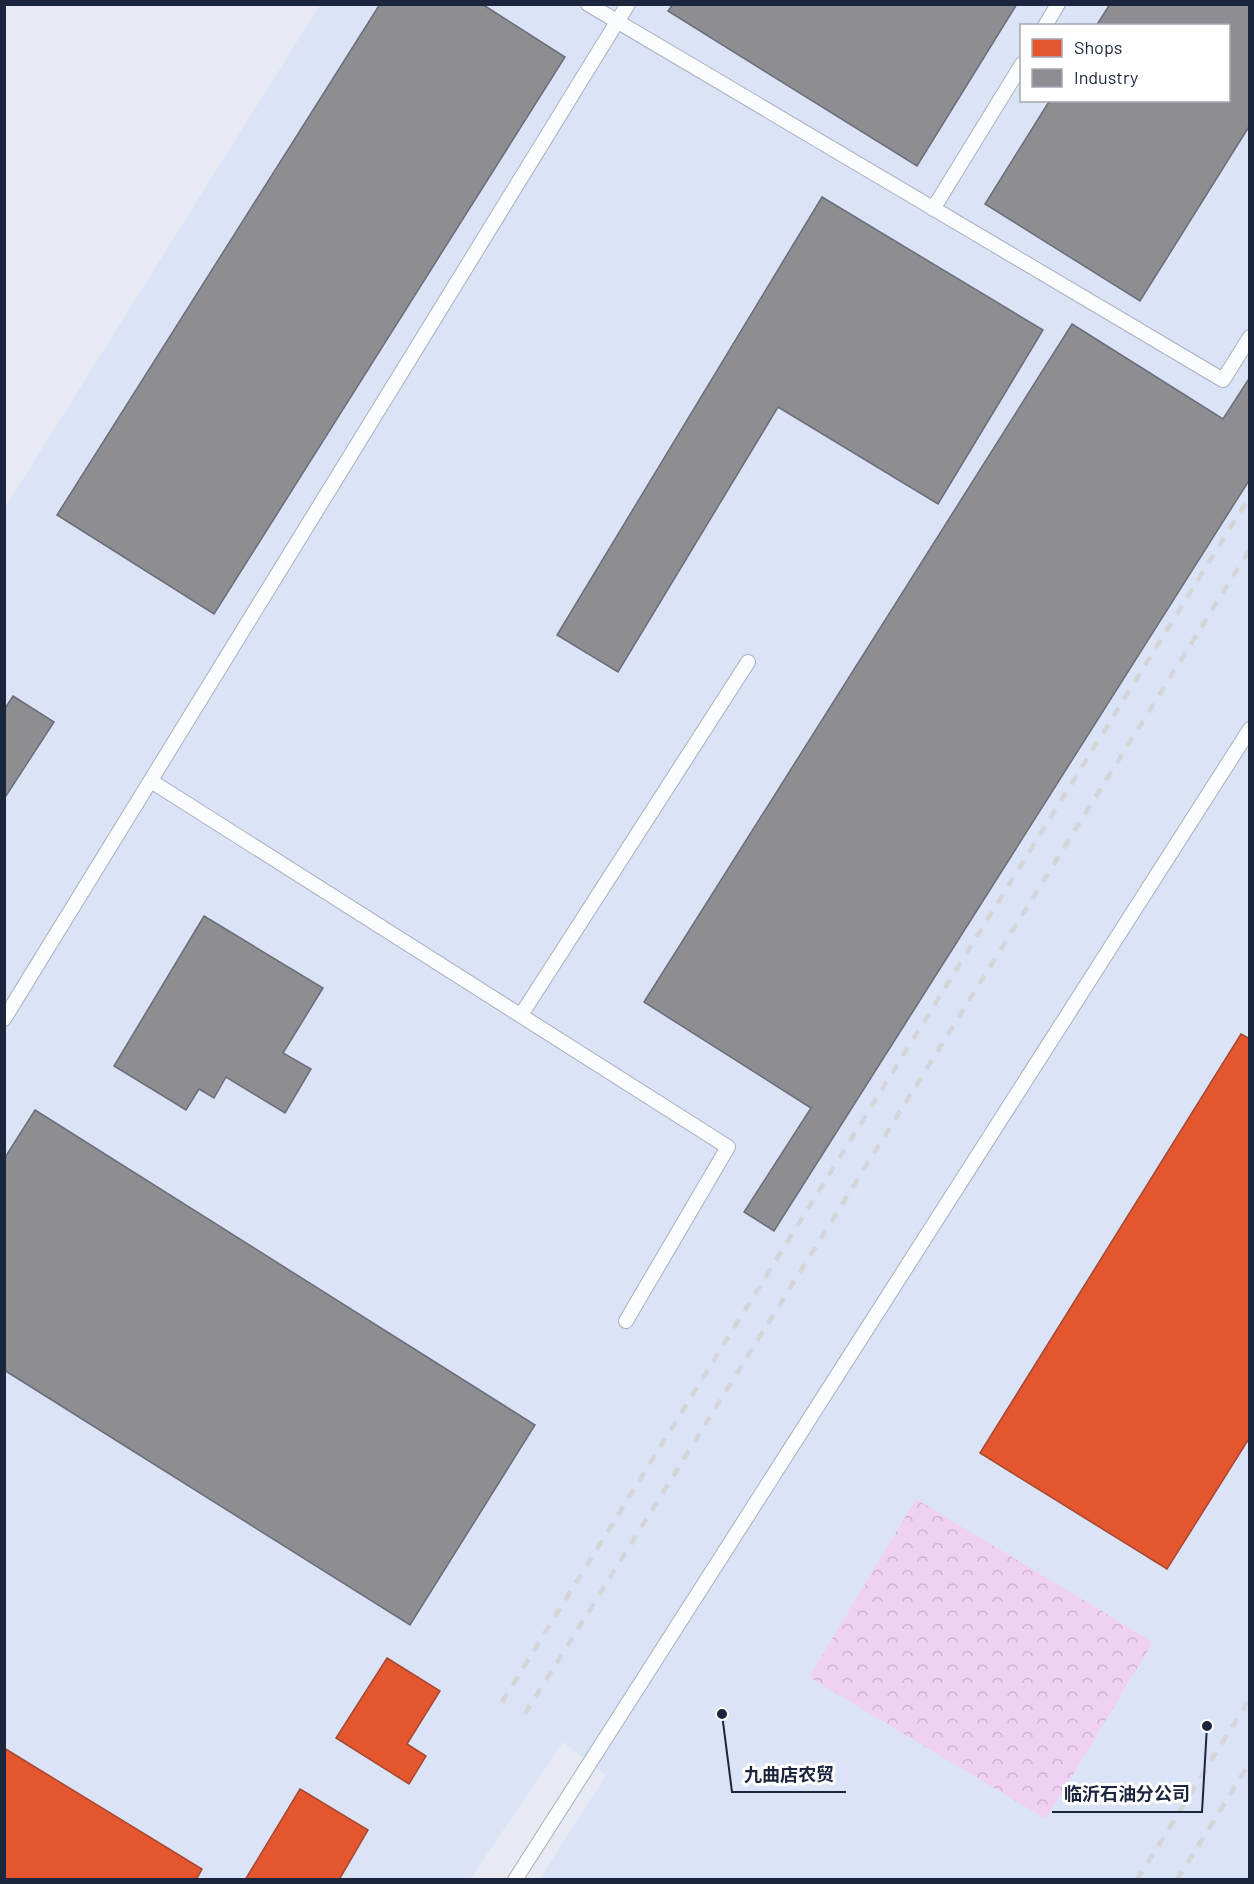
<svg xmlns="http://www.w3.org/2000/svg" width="1254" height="1884" font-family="Barlow,'Noto Sans SC',sans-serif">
	<defs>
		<pattern id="forest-crowns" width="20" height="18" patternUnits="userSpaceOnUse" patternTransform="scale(1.5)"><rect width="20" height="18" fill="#f0d1f4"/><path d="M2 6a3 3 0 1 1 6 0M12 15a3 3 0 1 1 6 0" fill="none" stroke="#cdb3d2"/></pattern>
	</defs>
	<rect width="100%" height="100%" fill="#e7eaf2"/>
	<!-- built -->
	<path fill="#dbe3f7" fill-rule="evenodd" d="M320 5H1249V1879H540L606 1775 563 1742 470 1879H5L4 1107 7 1103 4 1102V509ZM1022 26H1228V100H1022Z"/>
	<!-- forest -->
	<path fill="url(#forest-crowns)" d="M916 1499 1153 1642 1046 1819 809 1677Z"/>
	<!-- shops -->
	<path fill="#e4572e" stroke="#a84833" stroke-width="1.5" d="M1241 1034 1250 1039V1437L1167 1569 980 1453Z
		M387 1658 440 1691 407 1744 426 1756 409 1784 336 1738Z
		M4 1748 202 1869 196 1880H4Z
		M300 1789 368 1830 339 1880H245Z"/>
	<!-- industry -->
	<path fill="#8d8d92" stroke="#6b6e79" stroke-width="1.5" d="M380 4H482L565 57 214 614 57 515Z
		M673 4H1017L917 166 668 11Z
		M1110 4H1250V125L1140 301 985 204 1050 100H1228V26H1096Z
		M822 197 1043 330 938 504 778 407 618 672 557 635Z
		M1072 324 1223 419 1250 377V479L774 1231 744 1212 811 1108 644 1002Z
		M13 696 54 722 4 799V710Z
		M204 916 323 988 283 1053 311 1069 285 1113 226 1077 214 1098 199 1089 186 1110 114 1066Z
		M35 1110 535 1425 410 1625 4 1370V1159Z"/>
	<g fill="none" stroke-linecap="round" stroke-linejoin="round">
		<!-- service casing -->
		<g stroke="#a9afbe" stroke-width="16">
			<path id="service" d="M588 4 1223 380 1250 337
				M1045 26 1058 4
				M933 209 1022 64
				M151 781 728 1147 626 1321
				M521 1015 748 662
				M4 1019 628 4
				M515 1880 1250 729"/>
		</g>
		<!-- service -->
		<use href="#service" stroke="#fbfcfd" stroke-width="14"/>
		<!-- rail -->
		<path stroke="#d3d5d8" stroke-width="4.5" stroke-dasharray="10 10" stroke-linecap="butt" d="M502 1702 1250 496
			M525 1714 1250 549
			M1137 1880 1250 1698
			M1177 1880 1250 1762"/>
	</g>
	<!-- callouts -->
	<path fill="none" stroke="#1c253e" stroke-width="2" d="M722 1714L732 1792H846M1207 1726L1202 1812H1052"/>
	<g fill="#1c253e" stroke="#fff" stroke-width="2">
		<circle cx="722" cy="1714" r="6"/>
		<circle cx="1207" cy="1726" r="6"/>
	</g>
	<g font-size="18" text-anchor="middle" font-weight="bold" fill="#1c253e" stroke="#fff" stroke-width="6" stroke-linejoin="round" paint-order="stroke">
		<text x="789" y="1781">九曲店农贸</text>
		<text x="1127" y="1800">临沂石油分公司</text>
	</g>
	<!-- border -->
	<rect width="1254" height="1884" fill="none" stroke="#1c253e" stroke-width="12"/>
	<!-- legend -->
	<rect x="1020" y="24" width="210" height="78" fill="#ffffff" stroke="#a4a8b2" stroke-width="1.5"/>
	<rect x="1032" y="39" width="30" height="18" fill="#e4572e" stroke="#a4a8b2" stroke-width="1.5"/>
	<text x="1074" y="54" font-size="18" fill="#1c253e">Shops</text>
	<rect x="1032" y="69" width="30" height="18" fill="#8d8d92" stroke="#a4a8b2" stroke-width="1.5"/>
	<text x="1074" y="84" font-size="18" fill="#1c253e">Industry</text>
</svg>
